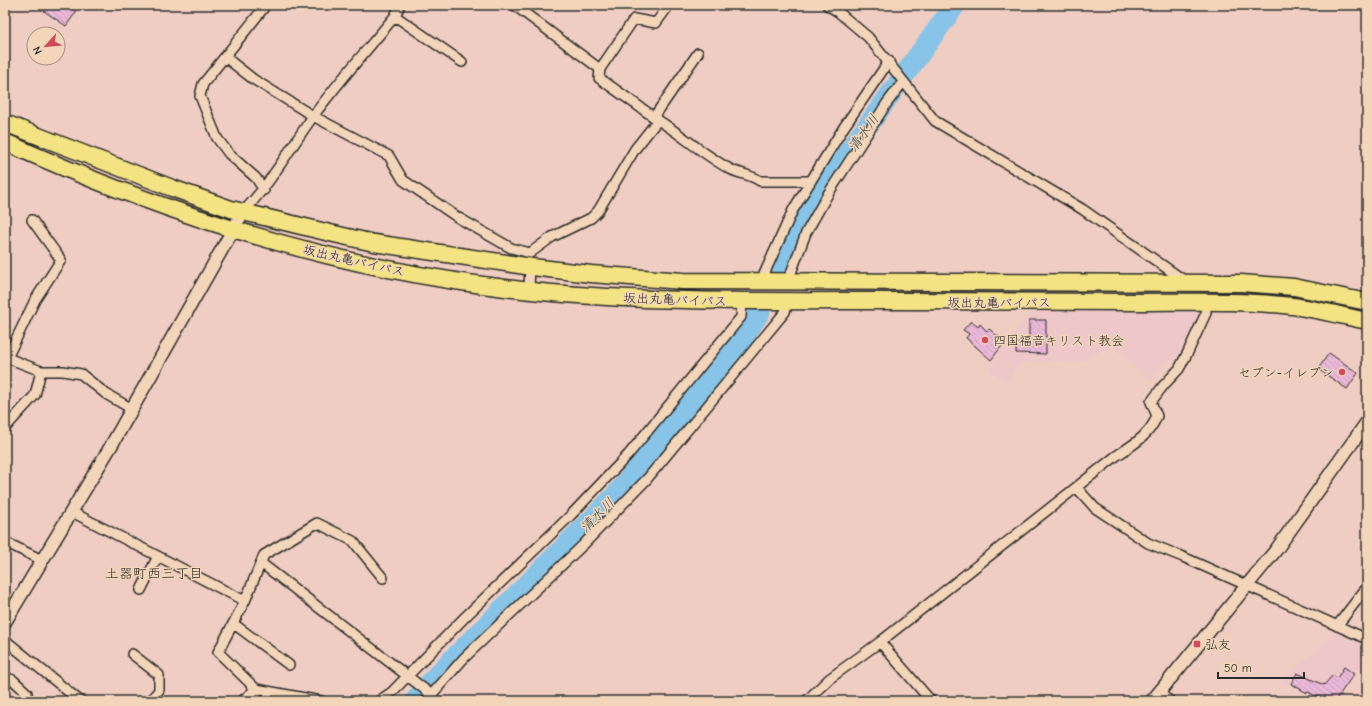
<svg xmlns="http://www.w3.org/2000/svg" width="1372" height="706" font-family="'Comic Neue','Klee One',sans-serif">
	<defs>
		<pattern id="building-back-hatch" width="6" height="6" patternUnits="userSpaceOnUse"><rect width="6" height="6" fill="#eab8d8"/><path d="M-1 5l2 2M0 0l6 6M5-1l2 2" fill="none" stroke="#c99eba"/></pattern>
	</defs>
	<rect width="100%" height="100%" fill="#f0cdc2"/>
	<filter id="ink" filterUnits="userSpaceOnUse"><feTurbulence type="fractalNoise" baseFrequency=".025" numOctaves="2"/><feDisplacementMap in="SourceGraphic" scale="8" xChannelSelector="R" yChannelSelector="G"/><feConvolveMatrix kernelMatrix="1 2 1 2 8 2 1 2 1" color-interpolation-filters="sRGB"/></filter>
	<g filter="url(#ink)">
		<!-- built -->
		<path fill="#eec7c9" d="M1030 312H1201L1202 317 1182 349 1151 380 1111 345 1086 361 1021 363 1006 383 989 369Z
			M1337 632 1367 647V671L1360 666 1335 701H1321L1281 680Z"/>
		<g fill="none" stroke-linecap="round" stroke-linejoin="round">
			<!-- river -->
			<path stroke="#87c4e7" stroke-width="21" d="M782 267 811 204 955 5
				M415 701 436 676 615 496 732 354 760 312"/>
		</g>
		<!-- building -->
		<path fill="url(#building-back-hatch)" stroke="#2b2b2b" d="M49 5H67L76 12 66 26 44 11Z
			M1029 320H1046V354L1016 353V343L1029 344Z
			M971 321 978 327 980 324 987 331 989 329 1005 342 991 360 966 338 969 334 963 330Z
			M1329 353 1358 373 1347 389 1318 369Z
			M1344 667 1354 674 1335 701H1326L1308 692 1307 693 1291 684 1297 673 1324 685 1333 675 1337 678Z"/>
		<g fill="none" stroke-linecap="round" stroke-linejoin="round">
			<!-- minor casing -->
			<g stroke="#2b2b2b" stroke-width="12">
				<path id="minor" d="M514 5 600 69
					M827 5 837 11 868 37 935 121 1082 209 1185 281
					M395 16 462 62
					M225 57 253 79 313 116 389 156 403 180 457 217 511 248 530 253 552 237 591 218 598 211 635 149 658 120 599 78 600 69 634 19 656 23 669 5
					M654 117 698 53
					M658 120C682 135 703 154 728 168 738 174 750 174 760 181H811
					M264 190 256 178 229 154 217 138 200 96 203 84 266 5
					M243 212C271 183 290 148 314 115 339 81 368 49 395 16L400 5
					M761 281 793 210 844 127 889 61
					M788 281 806 233 828 194 887 103 903 82
					M529 291 530 264
					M5 357 41 371H63L81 374 106 394 132 409
					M7 358 35 300 61 260 32 220
					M5 428 35 395 41 371
					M1077 488 1095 508 1148 543 1183 557 1367 639
					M72 512 245 601 264 555 317 523 353 541 383 578
					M5 542 42 560
					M261 563 432 695
					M141 590 158 556
					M245 601 218 652 256 689
					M234 624 289 665
					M1337 626 1367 587
					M5 640 80 701
					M880 642 931 701
					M132 654 159 675V690L150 701
					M5 677 13 680 27 693V701
					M1159 693 1170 701
					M242 701 256 689 321 701
					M379 701 392 692 465 617 571 515 628 455 741 317 742 301
					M426 701 464 658 583 545 647 479 785 312 788 300
					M806 701 829 679 880 642 1116 456C1134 444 1149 436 1157 416L1151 402 1163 386 1179 369 1188 352 1206 313V301"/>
			</g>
			<!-- tertiary casing -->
			<g stroke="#2b2b2b" stroke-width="15">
				<path id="tertiary" d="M5 622 111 446 243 212
					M1152 701 1276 550 1367 422"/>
			</g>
			<!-- trunk casing -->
			<g stroke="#2b2b2b" stroke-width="19">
				<path id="trunk" d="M5 123 172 188 231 209 330 233 374 243 532 267 591 274 683 281 1241 283 1294 287 1367 302
					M5 142C164 214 331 267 505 288 636 304 769 301 902 301 981 302 1060 302 1139 302 1190 302 1241 300 1292 306 1317 309 1342 316 1367 321"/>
			</g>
			<!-- minor -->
			<use href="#minor" stroke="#f3d6b9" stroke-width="9"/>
			<!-- tertiary -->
			<use href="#tertiary" stroke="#f3d6b9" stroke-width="12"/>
			<!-- trunk -->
			<use href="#trunk" stroke="#f4e382" stroke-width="16"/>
		</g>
	</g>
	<!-- markers -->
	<g fill="#d1495b" stroke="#f3d6b9" stroke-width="1.5">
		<circle cx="985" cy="340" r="4"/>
		<circle cx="1342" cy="372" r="4"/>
		<rect x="1193" y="640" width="8" height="8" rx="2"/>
	</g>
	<g text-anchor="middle" stroke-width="3" stroke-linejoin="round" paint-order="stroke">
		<!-- street labels -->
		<g font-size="13" fill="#2b2b2b" stroke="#f3d6b9">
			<text transform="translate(354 260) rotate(13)" y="5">坂出丸亀バイパス</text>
			<text transform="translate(675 299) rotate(2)" y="5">坂出丸亀バイパス</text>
			<text x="999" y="307">坂出丸亀バイパス</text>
		</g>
		<!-- poi labels -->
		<g font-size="13" fill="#2b2b2b" stroke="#f3d6b9" text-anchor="start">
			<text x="993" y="345">四国福音キリスト教会</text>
			<text x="1334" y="377" text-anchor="end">セブン-イレブン</text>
			<text x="1205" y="649">弘友</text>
		</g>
		<!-- water labels -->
		<g font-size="14" font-style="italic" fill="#3d4a51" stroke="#f3d6b9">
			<text transform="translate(863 133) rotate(-54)" y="5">清水川</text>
			<text transform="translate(597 515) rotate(-45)" y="5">清水川</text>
		</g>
		<!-- neighbourhood labels -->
		<g font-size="14" fill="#2b2b2b" stroke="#f3d6b9">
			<text x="154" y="578">土器町西三丁目</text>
		</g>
	</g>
	<!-- margin -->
	<rect width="1372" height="706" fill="none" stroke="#f3d6b9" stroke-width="20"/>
	<rect x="10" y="10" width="1352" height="686" fill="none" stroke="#2b2b2b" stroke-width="1.5" filter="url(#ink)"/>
	<!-- north arrow -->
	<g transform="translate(46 46) rotate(243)"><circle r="19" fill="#f3d6b9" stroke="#a39280"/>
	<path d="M0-3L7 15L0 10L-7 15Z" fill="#d1495b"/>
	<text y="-6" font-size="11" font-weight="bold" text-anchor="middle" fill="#2b2b2b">N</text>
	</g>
	<!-- scale -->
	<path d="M1218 672v6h86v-6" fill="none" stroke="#2b2b2b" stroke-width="2"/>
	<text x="1224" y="672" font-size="12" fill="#2b2b2b" stroke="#f3d6b9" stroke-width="3" paint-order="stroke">50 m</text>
</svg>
